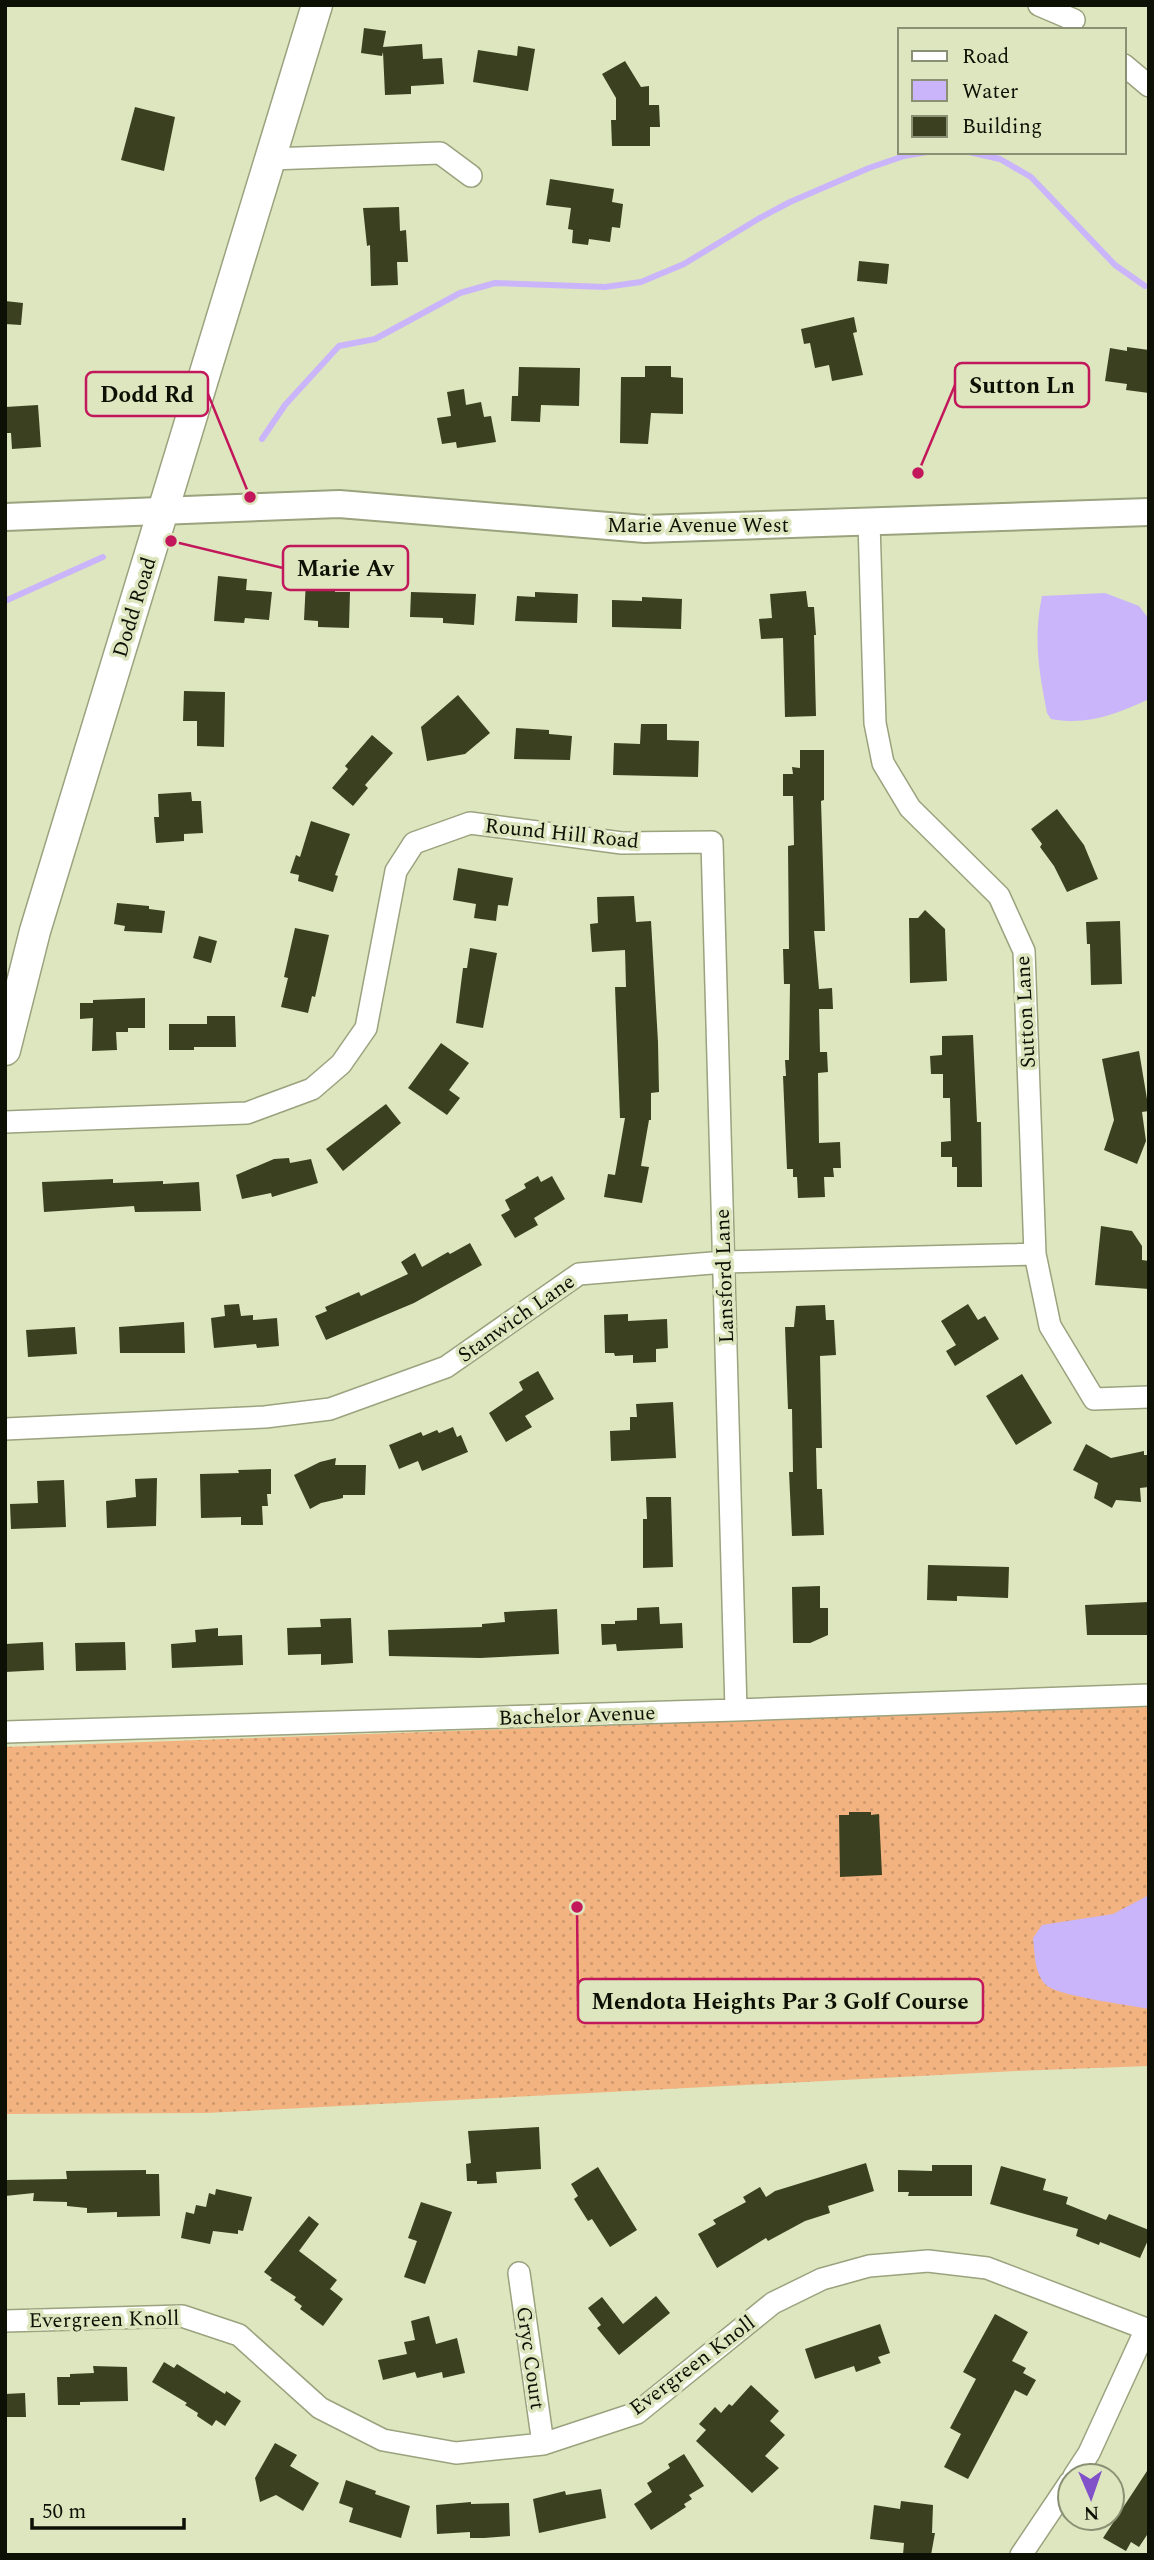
<svg xmlns="http://www.w3.org/2000/svg" width="1154" height="2560" font-family="Spectral,serif">
	<defs>
		<pattern id="grass-dots" width="8" height="8" patternUnits="userSpaceOnUse" patternTransform="scale(1.75)"><rect width="8" height="8" fill="#f3b381"/><path d="M2 2h.1M6 6h.1" fill="none" stroke="#cf996e" stroke-width="1.8" stroke-linecap="round"/></pattern>
	</defs>
	<rect width="100%" height="100%" fill="#dde6bf"/>
	<!-- grass -->
	<path fill="url(#grass-dots)" d="M1149 1706V2066L1016 2071 206 2113 5 2114V1747Z"/>
	<!-- water -->
	<path fill="#cab5fa" d="M1105 593 1139 606 1149 619V699C1116 714 1088 726 1051 719L1047 713C1039 671 1033 639 1042 596Z
		M1149 1895V2009C1129 2005 1058 1996 1046 1985 1034 1973 1035 1954 1033 1938L1042 1925 1113 1914Z"/>
	<g fill="none" stroke-linecap="round" stroke-linejoin="round">
		<!-- stream -->
		<path stroke="#cab5fa" stroke-width="6" d="M969 152 1000 159 1031 177 1115 265 1145 286
			M262 439 285 405 339 346 375 339 460 293 495 283 605 287 641 282 684 264 758 219 790 202 869 168 904 156 927 152
			M5 601 103 557"/>
	</g>
	<!-- building -->
	<path fill="#3b4120" d="M364 28 386 31 383 47 422 44 423 59 442 58 444 84 411 86V94L385 95 383 52 382 56 361 53Z
		M518 46 535 49 528 91 473 82 478 50 517 56Z
		M625 61 641 87 649 86V105H659L660 127H650V146H612L611 120H616V98L602 74Z
		M135 107 175 117 164 171 121 160Z
		M550 179 614 189 612 202 623 204 620 228 612 227 610 242 589 239 588 245 572 243 573 230 568 229 571 208 546 205Z
		M399 207 400 231 406 230 408 262H397L398 285 371 286 370 245 367 246 363 208Z
		M859 261 889 264 887 284 857 281Z
		M5 301 23 303 21 325 5 324Z
		M854 317 857 332 853 333 863 375 832 381 829 365 815 368 810 343 804 344 801 329Z
		M1127 347 1149 350V393L1126 390 1127 384 1105 381 1110 348 1127 351Z
		M645 366H671V377L683 378V414L651 413 648 444 620 443 621 377H645Z
		M519 367 580 368 579 406 541 405 540 422 511 421 512 396H518Z
		M464 389 466 405 481 402 484 417 491 416 496 442 457 448 456 442 442 444 437 418 451 416 447 392Z
		M38 405 41 447 12 449 11 433H5V407Z
		M218 576 247 579 246 590 272 592 269 620 245 618 244 623 214 621Z
		M306 580 329 581V586H335V592H350L349 628 318 627V621L304 620Z
		M806 591 808 607H814L816 635H814L816 716 785 717 783 638 761 639 759 619 772 618 770 594Z
		M411 592 476 594 474 625 443 623V618L410 617Z
		M535 592 578 594 577 623 515 621 517 596 535 597Z
		M642 597 682 599 681 629 612 627V600L642 601Z
		M184 691 225 692 224 747 197 746V721H183Z
		M458 695 490 733 465 754 427 761 421 727Z
		M641 724H667V740L699 741 698 777 613 775 614 743 640 744Z
		M516 728 549 730V734L572 736 570 760 514 759Z
		M372 735 393 753 365 785 368 788 353 806 332 788 348 769 345 766Z
		M800 750H824V800L821 801 825 931H814L819 989 832 988 833 1009H819L820 1052H827L828 1072 818 1073 819 1143 840 1142 841 1168H833L834 1177H824L825 1197 798 1198 797 1177H793V1169H787L783 1076H786L785 1060H789V1054L790 984H784L783 949H789L788 846 794 845 793 796H783V774H793L792 767 800 768Z
		M191 792 192 801H201L203 833 184 834V841L156 843 154 817H159L158 794Z
		M1057 809 1084 845 1098 879 1067 892 1054 866 1040 847 1042 844 1031 829Z
		M311 821 350 834 335 875 338 876 333 892 298 881 299 875 290 873 296 855 300 857Z
		M458 868 513 878 508 906 498 905 496 921 474 918 476 904 453 900Z
		M634 896 636 922 651 921 658 1042 659 1092 651 1093V1120H649L641 1166 649 1167 642 1203 604 1197 608 1174 615 1175 625 1118H620L615 987H626L625 950 592 952 590 924 598 923 597 897Z
		M117 903 149 906V909L165 911 162 933 124 931 125 926 114 924Z
		M925 910 945 929 947 981 910 983 909 918H918Z
		M1120 921 1122 984 1091 985 1090 944H1087L1086 922Z
		M295 928 329 935 315 997 312 996 308 1013 281 1007 288 978 284 977Z
		M199 936 217 941 211 963 193 958Z
		M470 948 497 953 483 1028 456 1023 463 968H467Z
		M145 998V1028H128V1032H116L117 1050 92 1051 93 1018 80 1019V1003H93V1000Z
		M207 1016H235L236 1047H194V1050H169V1024H207Z
		M973 1035 977 1122H981L982 1187H957V1167H952V1157H941V1142L951 1141 950 1098H943V1074H931L930 1056 942 1055V1036Z
		M441 1043 469 1063 449 1090 460 1098 447 1115 408 1088Z
		M1139 1051 1149 1111 1142 1112 1146 1141 1137 1164 1104 1150 1114 1120 1102 1059Z
		M386 1104 401 1123 343 1171 326 1149Z
		M289 1158 290 1163 311 1159 318 1183 272 1197 271 1193 242 1199 236 1175 274 1159Z
		M538 1176 541 1182 552 1176 565 1199 534 1218 538 1225 515 1238 501 1215 510 1210 505 1200 526 1188 524 1184Z
		M113 1179V1183L163 1181V1184L199 1182 201 1211 135 1212 134 1206 44 1212 42 1182Z
		M1101 1226 1132 1231 1142 1246V1260L1149 1261V1289L1095 1285Z
		M470 1243 482 1265 414 1303 326 1340 315 1316 327 1311 325 1307 359 1292 361 1296 408 1274 401 1262 415 1253 422 1267 448 1252 450 1254Z
		M239 1304 241 1316 253 1315V1320L277 1318 279 1346 257 1348 256 1344 214 1348 211 1318 225 1316 224 1305Z
		M968 1304 978 1320 985 1316 999 1339 955 1366 946 1351 956 1345 941 1321Z
		M825 1305 826 1320H834L836 1355 820 1356 822 1448H816L817 1489H822L824 1535 792 1536 789 1472H793L792 1409H788L785 1327H794L796 1306Z
		M628 1314V1321L667 1319 668 1348 656 1349V1362L633 1363V1355L615 1356 614 1353H605L604 1315Z
		M184 1322 185 1353H120L119 1327Z
		M75 1327 77 1354 28 1357 26 1330Z
		M538 1371 554 1399 525 1416 532 1427 506 1442 489 1413 523 1390 519 1382Z
		M1022 1374 1052 1423 1016 1445 986 1396Z
		M673 1402 676 1458 611 1461 610 1431 630 1430V1417H637L636 1404Z
		M453 1427 457 1437 461 1435 468 1452 422 1471 418 1461 399 1469 389 1445 421 1432 423 1436 437 1430 439 1433Z
		M1086 1444 1111 1458 1144 1451V1455H1149V1487L1140 1488 1141 1502 1116 1500 1112 1508 1094 1498 1098 1483 1073 1470Z
		M336 1458 335 1465H366L365 1495H343V1498L321 1503 310 1509 294 1475 320 1462Z
		M271 1469V1494H267L268 1506H262L263 1525H241V1517L201 1518 200 1474 239 1473 238 1470Z
		M157 1478 156 1526 107 1528 106 1501 136 1497 135 1479Z
		M64 1480 66 1527 11 1529 10 1504 38 1503 37 1481Z
		M646 1497H671L673 1567 643 1568V1519H647Z
		M928 1565 1009 1567 1008 1598 957 1596V1601L927 1600Z
		M820 1586V1608H828V1635L810 1643H793L792 1587Z
		M1149 1602V1635H1087L1085 1605Z
		M659 1607 660 1624 682 1623 683 1648 617 1651 616 1644 602 1645 601 1624H615V1621L637 1620V1608Z
		M557 1609 559 1654 480 1658 389 1656 388 1630 482 1627V1624L505 1622 504 1612Z
		M351 1618 353 1663 321 1665V1654L288 1655 287 1628 321 1627 320 1619Z
		M218 1628V1636L242 1635 243 1665 172 1668 171 1644 196 1642 195 1630Z
		M43 1642 44 1670 5 1672V1644Z
		M125 1642 126 1670 76 1671 75 1643Z
		M849 1812H871V1815L879 1814 882 1875 840 1877 839 1815H849Z
		M539 2127 541 2169 496 2172 497 2183 477 2184V2181H467L466 2164 471 2163 468 2131Z
		M866 2163 874 2191 828 2206 830 2213 805 2221 768 2241 766 2238 717 2268 698 2234 716 2224 713 2220 746 2202 743 2197 760 2187 766 2197 775 2191Z
		M932 2165H972V2196H908L909 2192H898V2170L932 2171Z
		M1001 2166 1046 2179 1043 2190 1068 2197 1066 2204 1106 2220 1109 2214 1149 2230V2238L1140 2258 1100 2242 1099 2245 1076 2236 1078 2229 990 2204Z
		M598 2167 637 2230 610 2247 592 2219 588 2221 574 2199 578 2196 571 2184Z
		M146 2170V2174H159L160 2216 117 2217V2212L87 2213V2208L67 2206V2202L33 2201 34 2193 5 2196V2180L67 2179 66 2171Z
		M216 2189 252 2197 243 2231 238 2230V2234L213 2231 210 2244 181 2238 186 2212 194 2214 196 2205 206 2207 209 2193 215 2195Z
		M421 2202 452 2212 425 2284 404 2277 417 2241 408 2238Z
		M309 2216 319 2224 299 2251 337 2280 330 2289 343 2299 323 2326 300 2309 302 2306 294 2300 296 2297 270 2280 272 2278 264 2272Z
		M656 2296 670 2313 619 2355 597 2328 601 2325 588 2308 602 2297 623 2324Z
		M995 2314 1028 2332 1012 2361 1026 2368 1023 2373 1036 2380 1027 2396 1015 2390 968 2479 944 2467 961 2434 950 2428 976 2379 963 2372Z
		M429 2316 436 2344 457 2338 465 2373 443 2378 442 2372 417 2378 415 2372 383 2380 378 2360 407 2354 404 2342 415 2340 411 2321Z
		M880 2324 890 2353 878 2357 881 2363 856 2372 854 2366 815 2379 805 2349Z
		M164 2362 174 2368 177 2364 225 2394 226 2391 241 2401 225 2426 216 2420 212 2426 197 2416 198 2413 185 2405 187 2403 152 2382Z
		M93 2366 127 2367 128 2401 80 2402V2405H58L57 2377H70V2374L94 2373Z
		M751 2385 779 2411 770 2421 785 2435 765 2456 779 2468 752 2493 696 2441 706 2430 699 2424 715 2407 721 2413 729 2404 732 2406Z
		M25 2393 26 2417H5V2394Z
		M275 2443 297 2455 290 2466 319 2483 303 2511 276 2495 260 2502 255 2478Z
		M684 2454 704 2486 689 2495 692 2499 684 2504 686 2507 651 2530 634 2504 652 2492 647 2483 670 2468 668 2464Z
		M1149 2468V2532L1139 2547 1131 2542 1126 2551 1103 2538Z
		M346 2480 376 2491 375 2494 410 2506 401 2538 349 2522 353 2508 339 2503Z
		M601 2489 606 2518 539 2533 533 2499 565 2491 566 2495Z
		M901 2501 933 2505 932 2533H935L931 2555H903L904 2543 870 2539 874 2505 900 2509Z
		M471 2502V2504L509 2503 510 2536 484 2538H470V2532L437 2534 436 2505Z"/>
	<g fill="none" stroke-linecap="round" stroke-linejoin="round">
		<!-- minor casing -->
		<g stroke="#9aa27e" stroke-width="24">
			<path id="minor" d="M1039 5 1074 20
				M1124 65 1149 86
				M270 159 440 153 471 176
				M869 522 875 723 883 763 910 808 999 896 1024 951 1035 1254 1050 1326 1094 1399 1149 1397
				M5 1122 247 1113 312 1089 341 1064 366 1028 396 871 414 843 470 823 622 843 712 842 736 1710
				M5 1429 265 1417 330 1409 446 1367 579 1274 724 1262 1035 1254
				M5 1732 736 1710 1149 1695
				M519 2273 543 2444
				M5 2321 182 2316 239 2335 320 2408 383 2440 456 2453 543 2444 637 2413 773 2303 822 2279 869 2266 928 2261 987 2268 1149 2330
				M1074 2476 1089 2453 1146 2329
				M1021 2555 1070 2482"/>
		</g>
		<!-- tertiary casing -->
		<g stroke="#9aa27e" stroke-width="30">
			<path id="tertiary" d="M5 517 339 504 645 529 1149 512"/>
		</g>
		<!-- secondary casing -->
		<g stroke="#9aa27e" stroke-width="33">
			<path id="secondary" d="M5 1050 35 931 317 5"/>
		</g>
		<!-- minor -->
		<use href="#minor" stroke="#fff" stroke-width="21"/>
		<!-- tertiary -->
		<use href="#tertiary" stroke="#fff" stroke-width="26"/>
		<!-- secondary -->
		<use href="#secondary" stroke="#fff" stroke-width="30"/>
	</g>
	<g text-anchor="middle" stroke-width="7" stroke-linejoin="round" paint-order="stroke">
		<!-- street labels -->
		<g font-size="21" fill="#0d1004" stroke="#dde6bf">
			<text x="698" y="532">Marie Avenue West</text>
			<text transform="translate(134 607) rotate(-73)" y="7">Dodd Road</text>
			<text transform="translate(562 833) rotate(6)" y="7">Round Hill Road</text>
			<text transform="translate(1025 1012) rotate(-93)" y="7">Sutton Lane</text>
			<text transform="translate(724 1276) rotate(-92)" y="7">Lansford Lane</text>
			<text transform="translate(516 1318) rotate(-35)" y="7">Stanwich Lane</text>
			<text transform="translate(577 1715) rotate(-2)" y="7">Bachelor Avenue</text>
			<text transform="translate(104 2319) rotate(-1)" y="7">Evergreen Knoll</text>
			<text transform="translate(531 2358) rotate(82)" y="7">Gryc Court</text>
			<text transform="translate(692 2365) rotate(-37)" y="7">Evergreen Knoll</text>
		</g>
	</g>
	<!-- callouts -->
	<path fill="none" stroke="#c2185b" stroke-width="2.5" d="M918 473L955 385M250 497L208 394M171 541L283 568M577 1907L578 2001"/>
	<g fill="#c2185b" stroke="#dde6bf" stroke-width="2.5">
		<circle cx="918" cy="473" r="7"/>
		<circle cx="250" cy="497" r="7"/>
		<circle cx="171" cy="541" r="7"/>
		<circle cx="577" cy="1907" r="7"/>
	</g>
	<g fill="#dde6bf" stroke="#c2185b" stroke-width="2.5">
		<rect x="955" y="363" width="134" height="44" rx="7"/>
		<rect x="86" y="372" width="122" height="44" rx="7"/>
		<rect x="283" y="546" width="125" height="44" rx="7"/>
		<rect x="578" y="1979" width="405" height="44" rx="7"/>
	</g>
	<g font-size="23" text-anchor="middle" font-weight="bold" fill="#0d1004">
		<text x="1022" y="393">Sutton Ln</text>
		<text x="147" y="402">Dodd Rd</text>
		<text x="345" y="576">Marie Av</text>
		<text x="780" y="2009">Mendota Heights Par 3 Golf Course</text>
	</g>
	<!-- border -->
	<rect width="1154" height="2560" fill="none" stroke="#0d1004" stroke-width="14"/>
	<!-- legend -->
	<rect x="898" y="28" width="228" height="126" fill="#dde6bf" stroke="#8a9074" stroke-width="2"/>
	<rect x="912" y="51" width="35" height="10" fill="#ffffff" stroke="#8a9074" stroke-width="2"/>
	<text x="962" y="63" font-size="21" fill="#0d1004">Road</text>
	<rect x="912" y="80" width="35" height="21" fill="#cab5fa" stroke="#8a9074" stroke-width="2"/>
	<text x="962" y="98" font-size="21" fill="#0d1004">Water</text>
	<rect x="912" y="116" width="35" height="21" fill="#3b4120" stroke="#8a9074" stroke-width="2"/>
	<text x="962" y="133" font-size="21" fill="#0d1004">Building</text>
	<!-- north arrow -->
	<g transform="translate(1091 2497) rotate(178)"><circle r="33" fill="#dde6bf" stroke="#8a9074" stroke-width="2"/>
	<path d="M0-5L12 26L0 18L-12 26Z" fill="#8051c9"/>
	<text y="-10" font-size="19" font-weight="bold" text-anchor="middle" fill="#0d1004">N</text>
	</g>
	<!-- scale -->
	<path d="M32 2518v10h152v-10" fill="none" stroke="#0d1004" stroke-width="3.5"/>
	<text x="42" y="2518" font-size="21" fill="#0d1004" stroke="#dde6bf" stroke-width="5" paint-order="stroke">50 m</text>
</svg>
